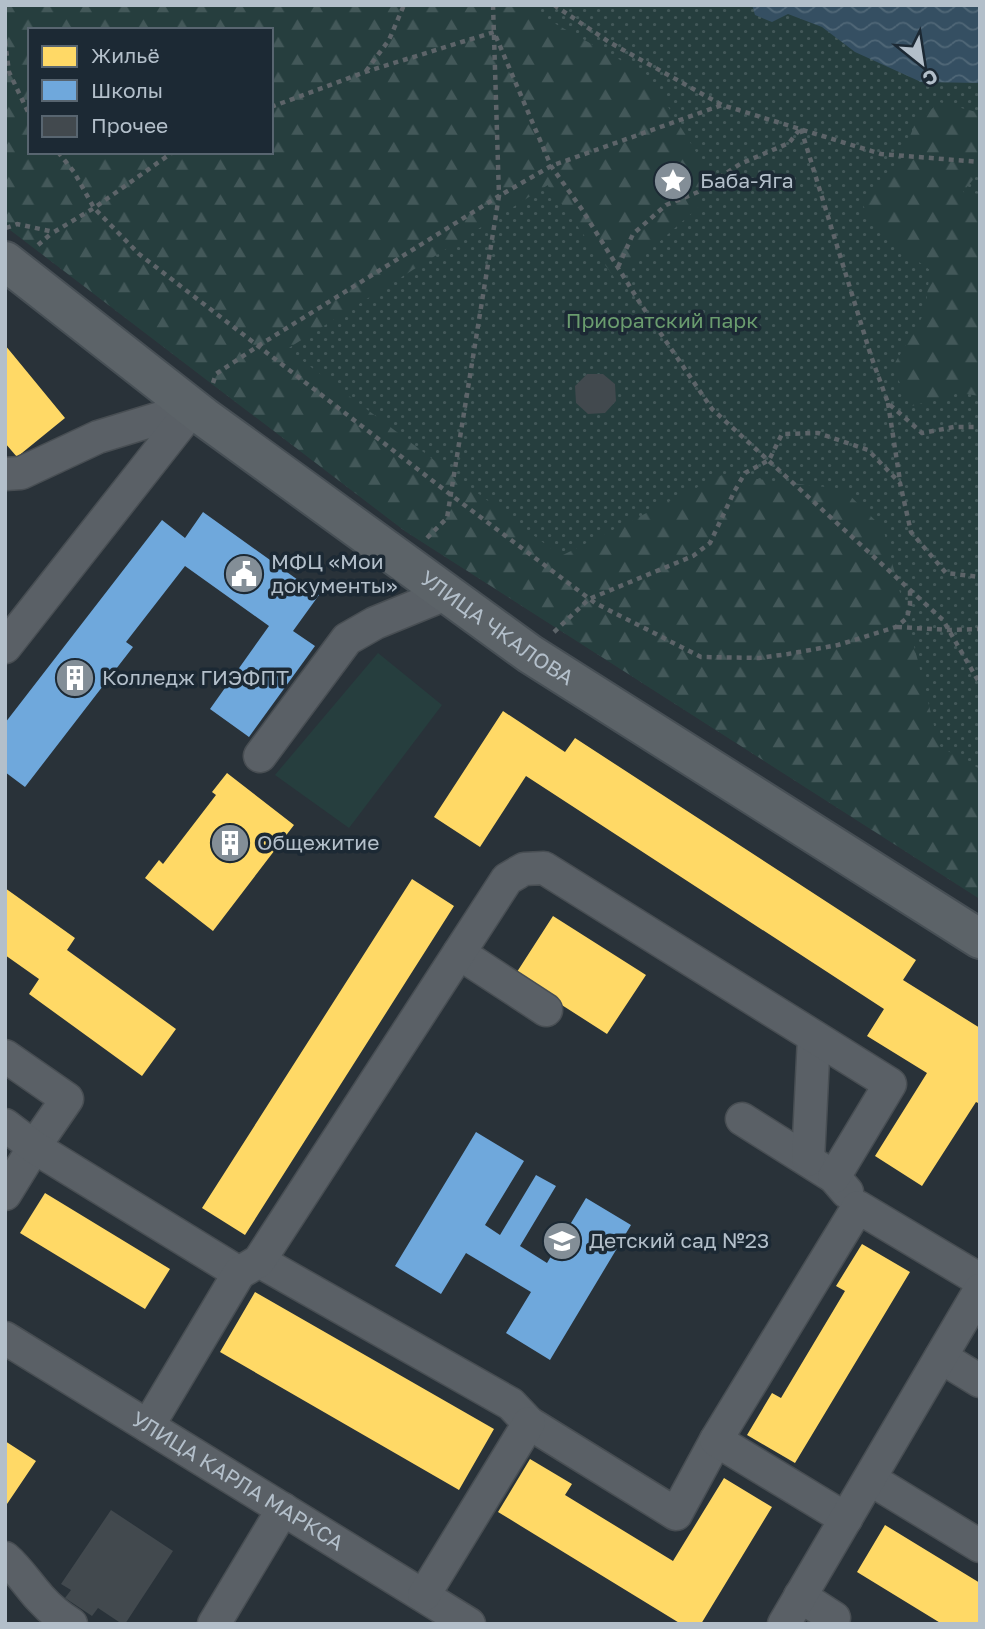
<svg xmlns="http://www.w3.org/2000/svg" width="985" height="1629" font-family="'Golos Text',sans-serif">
	<defs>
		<pattern id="grass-dots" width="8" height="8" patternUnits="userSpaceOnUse" patternTransform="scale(1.75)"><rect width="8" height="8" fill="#263e3e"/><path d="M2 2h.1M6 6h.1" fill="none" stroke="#435859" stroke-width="1.8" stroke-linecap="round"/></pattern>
		<pattern id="forest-firs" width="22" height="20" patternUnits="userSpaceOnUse" patternTransform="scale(1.75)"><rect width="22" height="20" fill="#263e3e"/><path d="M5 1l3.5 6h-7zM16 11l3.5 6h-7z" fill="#435859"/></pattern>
		<pattern id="water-waves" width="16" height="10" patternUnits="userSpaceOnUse" patternTransform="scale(1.75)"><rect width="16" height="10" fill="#354f62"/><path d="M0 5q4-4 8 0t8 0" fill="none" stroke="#506777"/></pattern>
	</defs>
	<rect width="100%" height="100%" fill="#293239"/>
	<!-- grass -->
	<path fill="url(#grass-dots)" fill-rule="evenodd" d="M5 5H980V899L405 531 5 226ZM30 30H271V152H30Z"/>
	<!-- forest -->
	<path fill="url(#forest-firs)" fill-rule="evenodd" d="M5 5H527L536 13 649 76 706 168 701 205 616 280 548 185 287 349 561 556 722 475 843 489 883 528 919 665 939 746 980 769V899L405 531 5 226ZM30 30H271V152H30Z
		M939 102 980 113V171L963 192 980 194V396L959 393 912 406 892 368 925 312 930 270 882 236 862 204 896 172 914 126Z"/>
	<!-- garden -->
	<path fill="#263e3e" d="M378 653 442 705 349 828 275 775Z"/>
	<!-- water -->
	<path fill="url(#water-waves)" d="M752 5H980V83L921 82 855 52 822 27 788 14 772 22 755 15Z"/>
	<!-- homes -->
	<path fill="#ffd966" d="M5 345 65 418 17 457 5 443Z
		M503 711 565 752 575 738 916 960 903 980 980 1028V1104L976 1102 922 1186 875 1156 927 1073 867 1036 884 1009 526 776 480 847 434 817Z
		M227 773 294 825 213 931 145 878 159 860 163 864 216 795 212 792Z
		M412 879 454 906 245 1235 202 1208Z
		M5 888 75 938 67 950 176 1029 142 1076 29 994 39 979 5 955Z
		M553 916 646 975 607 1034 515 975Z
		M45 1193 170 1269 145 1309 20 1233Z
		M862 1244 910 1272 795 1463 747 1435 772 1393 781 1398 845 1291 836 1286Z
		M255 1292 494 1429 459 1490 220 1352Z
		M5 1441 36 1461 7 1504 5 1503Z
		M530 1459 572 1484 565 1495 673 1561 724 1478 772 1507 701 1624H681L498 1512Z
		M885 1525 980 1583V1624H942L857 1572Z"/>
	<!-- schools -->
	<path fill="#6fa8dc" d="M203 512 319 595 293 631 315 646 249 737 210 709 269 626 185 566 126 642 133 647 25 787 5 772V723L162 520 185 538Z
		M476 1132 524 1161 485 1225 500 1235 536 1175 556 1186 520 1246 547 1263 586 1198 631 1225 550 1360 506 1333 531 1292 466 1253 441 1294 395 1266Z"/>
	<!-- building -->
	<path fill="#42494e" d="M587 374H603L615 384 616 401 605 413 588 414 576 403 575 386Z
		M111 1510 173 1551 125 1624H122L98 1608 92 1616 65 1598 71 1590 61 1584Z"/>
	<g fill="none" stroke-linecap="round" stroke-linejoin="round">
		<!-- minor casing -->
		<g stroke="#484e53" stroke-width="35">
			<g id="minor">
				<path d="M5 474 21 473 98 437 193 408"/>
				<path d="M5 647 193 408"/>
				<path d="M260 756 347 639 375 623 446 594"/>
				<path d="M459 953 546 1010"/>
				<path d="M5 1056 67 1099 34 1147 5 1194"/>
				<path d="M742 1119 834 1177 847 1192"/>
				<path d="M5 1125 34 1147 239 1273"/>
				<path d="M808 1160 814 1037"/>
				<path d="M259 1261 511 1404 529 1423 676 1514 716 1440"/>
				<path id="s1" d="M5 1338 469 1624"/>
				<path d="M941 1357 980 1381"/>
				<path d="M148 1426 239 1273 259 1261 507 879 524 869 544 868 890 1084 834 1177"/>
				<path d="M870 1479 980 1546"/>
				<path d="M846 1519 716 1440 858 1207 980 1280"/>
				<path d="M5 1558C19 1570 28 1585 40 1598 49 1608 60 1617 71 1624"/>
				<path d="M424 1595 529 1423"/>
				<path d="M800 1596 834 1618 831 1624"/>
				<path d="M214 1624 283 1509"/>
				<path d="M784 1624 980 1290"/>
			</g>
		</g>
		<!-- major casing -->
		<g stroke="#474f55" stroke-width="42">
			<g id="major">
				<path id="s2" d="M5 261 204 417 530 654 980 939"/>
			</g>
		</g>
		<!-- path -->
		<path stroke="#5d6469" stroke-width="4.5" stroke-dasharray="5 5" stroke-linecap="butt" d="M554 5 609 42 722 105 881 154 980 162
			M5 41 9 72 30 116
			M366 71 389 40 404 5
			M271 107 365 72 494 32 551 166 581 208 640 303 712 409 943 620 980 684
			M801 129 871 356 888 403 922 433 954 427H980
			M58 152 74 172 94 208 139 254 451 495 595 603 701 657 759 658 788 654 838 645 896 627 907 618 910 605V589
			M6 228 17 224 54 232 94 208 173 152
			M38 245 53 232
			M618 267 633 234 666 205 698 192 740 164 789 143 800 129
			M213 383 216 374 258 346 499 196 493 5
			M888 403 900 481
			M427 538 447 518 499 196 551 166 722 105
			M897 627 949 630 980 629
			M554 632 589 599 693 556 710 543 734 492 745 473 769 460 782 434 818 433 868 450 900 483 911 532 946 573 980 577"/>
		<!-- minor -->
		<use href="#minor" stroke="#5a6066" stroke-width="32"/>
		<!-- major -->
		<use href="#major" stroke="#5c6368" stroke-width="38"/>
	</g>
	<!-- icons -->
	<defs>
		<g id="sight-disc" transform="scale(2.0125)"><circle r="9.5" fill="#838e97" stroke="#1c2934"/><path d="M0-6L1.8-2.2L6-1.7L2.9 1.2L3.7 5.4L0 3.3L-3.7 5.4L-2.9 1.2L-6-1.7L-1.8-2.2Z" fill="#fff"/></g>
		<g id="civic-disc" transform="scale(2.0125)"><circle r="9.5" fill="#838e97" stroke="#1c2934"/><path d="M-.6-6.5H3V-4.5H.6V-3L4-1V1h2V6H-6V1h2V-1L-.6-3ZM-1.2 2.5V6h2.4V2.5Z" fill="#fff"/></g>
		<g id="building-disc" transform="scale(2.0125)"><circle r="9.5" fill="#838e97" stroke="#1c2934"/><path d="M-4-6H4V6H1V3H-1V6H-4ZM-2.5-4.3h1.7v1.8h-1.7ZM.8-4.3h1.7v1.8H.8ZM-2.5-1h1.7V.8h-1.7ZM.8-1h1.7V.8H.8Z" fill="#fff"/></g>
		<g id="school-disc" transform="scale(2.0125)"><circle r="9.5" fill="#838e97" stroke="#1c2934"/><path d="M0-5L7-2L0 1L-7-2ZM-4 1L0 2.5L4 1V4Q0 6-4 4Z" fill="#fff"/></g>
	</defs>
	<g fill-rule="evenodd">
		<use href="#sight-disc" x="673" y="181"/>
		<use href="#civic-disc" x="244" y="574"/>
		<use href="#building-disc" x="75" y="678"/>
		<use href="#building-disc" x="230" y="843"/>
		<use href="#school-disc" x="562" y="1241"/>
	</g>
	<g text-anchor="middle" stroke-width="7" stroke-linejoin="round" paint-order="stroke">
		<!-- poi labels -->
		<g font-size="21" fill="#b3bfca" stroke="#1c2934" text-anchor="start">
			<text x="700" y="188">Баба-Яга</text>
			<text x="271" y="569">МФЦ «Мои<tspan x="271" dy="24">документы»</tspan></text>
			<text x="102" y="685">Колледж ГИЭФПТ</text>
			<text x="257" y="850">Общежитие</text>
			<text x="589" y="1248">Детский сад №23</text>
		</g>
		<!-- park labels -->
		<g font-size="21" fill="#6a9c6e" stroke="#1c2934">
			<text x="662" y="328">Приоратский парк</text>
		</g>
		<!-- street labels -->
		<g font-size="21" fill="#b3bfca" stroke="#1c2934">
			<text dy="7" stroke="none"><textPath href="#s2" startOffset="614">УЛИЦА ЧКАЛОВА</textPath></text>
			<text dy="7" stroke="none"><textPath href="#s1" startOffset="273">УЛИЦА КАРЛА МАРКСА</textPath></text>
		</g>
	</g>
	<!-- border -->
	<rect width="985" height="1629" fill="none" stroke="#b3bfca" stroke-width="14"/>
	<!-- legend -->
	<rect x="28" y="28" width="245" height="126" fill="#1c2934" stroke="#586570" stroke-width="2"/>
	<rect x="42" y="46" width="35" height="21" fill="#ffd966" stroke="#586570" stroke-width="2"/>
	<text x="91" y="63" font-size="21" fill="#b3bfca">Жильё</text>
	<rect x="42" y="80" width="35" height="21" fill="#6fa8dc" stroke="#586570" stroke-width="2"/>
	<text x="91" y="98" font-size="21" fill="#b3bfca">Школы</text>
	<rect x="42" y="116" width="35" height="21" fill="#42494e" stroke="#586570" stroke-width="2"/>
	<text x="91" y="133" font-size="21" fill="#b3bfca">Прочее</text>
	<!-- north arrow -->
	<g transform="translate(922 63) rotate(150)" stroke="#1c2934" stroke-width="5" paint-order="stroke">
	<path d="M0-5L12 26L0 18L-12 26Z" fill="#b3bfca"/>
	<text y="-10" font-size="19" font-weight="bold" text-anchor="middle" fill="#b3bfca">С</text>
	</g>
</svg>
